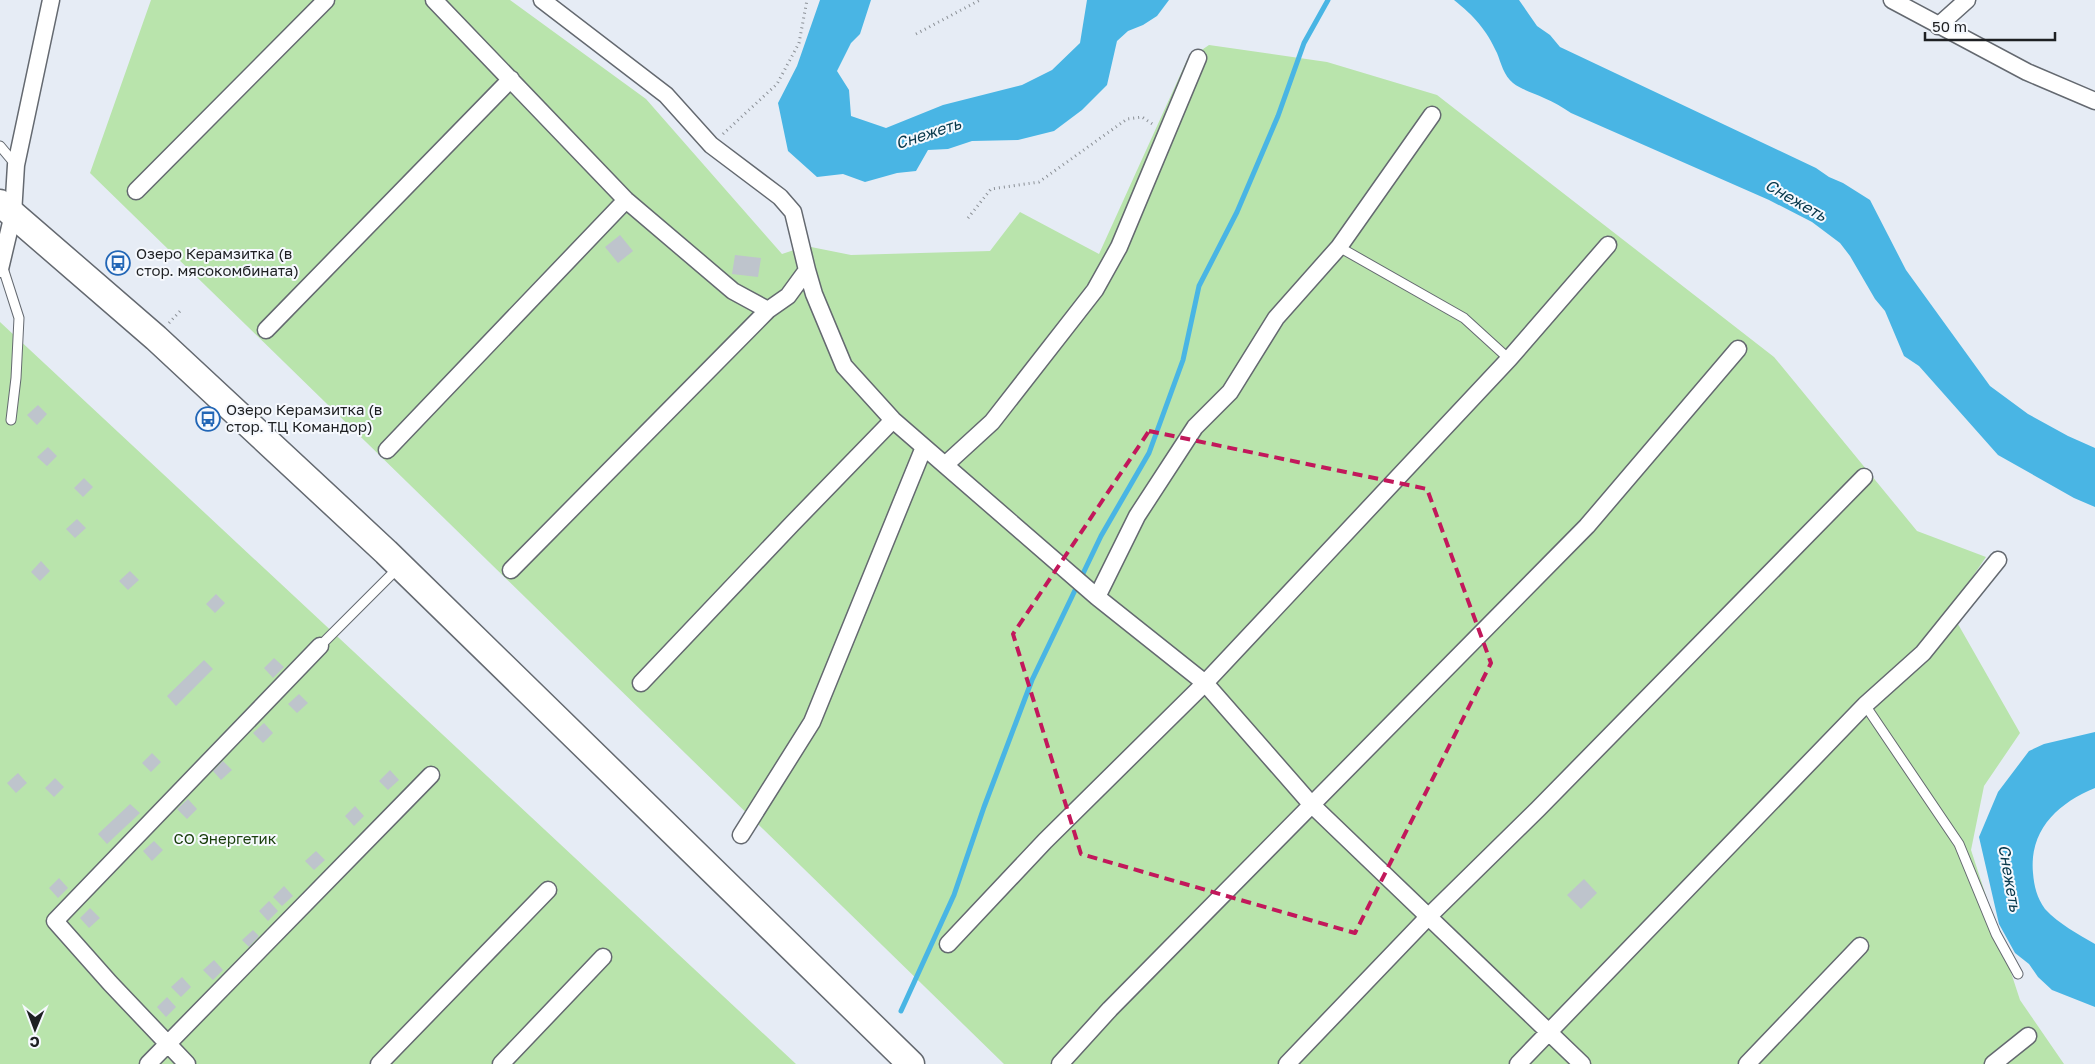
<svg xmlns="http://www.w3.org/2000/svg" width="2095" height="1064" font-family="'Golos Text',sans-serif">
	<rect width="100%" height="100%" fill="#e6ecf5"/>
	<!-- green -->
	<path fill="#b9e4ac" d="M151 0H510L646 99 782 254 806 246 851 255 990 251 1020 212 1099 254 1187 60 1209 45 1327 62 1437 95 1774 357 1917 531 1986 557 1950 610 2020 733 1984 786 1971 850 2020 1000 2064 1064H1004L90 173Z
		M0 322 796 1064H0Z"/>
	<!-- water -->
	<path fill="#49b5e4" d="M820 0H871L860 34 851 43 837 71 849 90 851 116 886 128 943 105 1022 85 1052 70 1080 43 1087 0H1169L1157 16 1143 25 1128 31 1117 41 1107 85 1082 110 1054 131 1018 140 972 141 948 149 928 150 916 171 897 173 865 182 843 174 817 177 788 151 778 103 797 66Z
		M1454 0H1519L1537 26 1550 35 1560 47 1816 168 1829 177 1843 183 1870 200 1906 270 1990 386 2028 414 2068 436 2095 448V507L2074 498 1998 455 1919 366 1904 356 1885 311 1875 299 1850 256 1840 243 1812 222 1769 200 1571 113C1562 107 1554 102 1544 98 1534 93 1522 90 1513 83 1504 76 1501 63 1497 53 1486 29 1474 16 1454 0Z
		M2095 732V788C2058 803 2029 830 2033 873 2034 886 2037 898 2045 909 2059 924 2078 934 2095 944V1007L2052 990 2038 977 2029 964 2015 953 1999 924 1979 837 1998 792 2029 751 2044 744Z"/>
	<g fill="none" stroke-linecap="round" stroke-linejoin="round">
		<!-- stream -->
		<path stroke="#49b5e4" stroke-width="5" d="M901 1011 954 895 984 807 1032 680 1101 536 1149 453 1183 360 1199 286 1237 212 1278 116 1304 43 1328 0"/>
	</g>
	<!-- building -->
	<path fill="#bec4cc" d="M620 235 633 251 618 263 605 247Z
		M735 255 761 258 758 277 732 274Z
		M38 405 47 414 37 425 27 415Z
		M48 447 57 456 47 466 37 457Z
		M84 478 93 487 83 497 74 488Z
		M77 519 86 528 75 538 66 529Z
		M41 561 50 571 40 581 31 572Z
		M130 571 139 580 128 590 119 581Z
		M216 594 225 603 215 613 206 604Z
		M274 658 284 667 273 678 264 668Z
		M204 660 213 669 176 706 167 696Z
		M299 694 308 703 297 713 288 704Z
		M264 723 273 733 263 743 253 733Z
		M152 753 161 762 151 772 142 763Z
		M223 761 232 770 221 780 213 771Z
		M390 770 399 780 388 790 379 781Z
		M18 773 27 783 16 793 7 783Z
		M55 778 64 787 54 797 45 788Z
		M188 799 197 809 187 819 177 809Z
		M130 804 140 813 107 844 98 834Z
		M355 806 364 816 354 826 345 816Z
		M154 841 163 850 152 861 143 851Z
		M316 851 325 860 314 870 305 861Z
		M59 878 68 888 58 898 49 888Z
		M1584 879 1597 893 1581 909 1567 895Z
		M284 886 293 896 282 906 273 897Z
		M269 901 278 911 268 921 259 911Z
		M90 908 100 918 89 928 80 918Z
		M253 930 259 936 249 947 242 940Z
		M214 960 223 970 213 980 203 970Z
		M182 977 191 987 181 997 171 987Z
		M167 997 176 1007 166 1017 157 1007Z"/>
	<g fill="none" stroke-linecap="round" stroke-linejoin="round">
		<!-- service casing -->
		<g stroke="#646970" stroke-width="11">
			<path id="service" d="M0 146 16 165
				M1339 247 1464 318 1509 359
				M2 265 19 318 16 378 11 420
				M320 646 398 568
				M1865 705 1959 844 1996 934 2018 974"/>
		</g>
		<!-- minor casing -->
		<g stroke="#646970" stroke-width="19">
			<path id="minor" d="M434 0 626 200 733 291 768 310
				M1892 0 2027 72 2095 101
				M1938 26 1967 0
				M136 191 326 0
				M0 269 13 214 16 165 51 0
				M807 270 814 294 844 366 893 420 1097 597 1205 683 1311 804 1582 1064
				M266 330 511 79
				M387 450 626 200
				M945 465 992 422 1095 290 1119 247 1198 58
				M511 570 768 310 788 296 807 270 793 212 780 197 711 145 666 95 542 0
				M1097 597 1137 516 1195 427 1230 392 1276 318 1339 247 1432 115
				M641 683 792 524 893 420
				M741 835 812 722 924 447
				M948 944 1045 841 1205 683 1509 359 1608 245
				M148 1064 431 775
				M187 1064 110 983 55 921 320 646
				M379 1064 548 890
				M501 1064 603 957
				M1060 1064 1110 1009 1587 526 1738 349
				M1287 1064 1429 916 1538 809 1864 477
				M1518 1064 1865 705 1923 653 1998 560
				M1747 1064 1860 946
				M1993 1064 2028 1036"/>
		</g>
		<!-- primary casing -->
		<g stroke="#646970" stroke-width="29">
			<path id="primary" d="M0 203 156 338 386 552 911 1064"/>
		</g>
		<!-- path -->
		<path stroke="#8b9096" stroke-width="3" stroke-dasharray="1 4" stroke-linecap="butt" d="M916 34 980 0
			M723 134 777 84 799 43 807 0
			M968 218 991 189 1039 182 1127 119 1142 117 1154 125
			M169 323 182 309"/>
		<!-- service -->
		<use href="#service" stroke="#fff" stroke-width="9"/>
		<!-- minor -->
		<use href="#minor" stroke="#fff" stroke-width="16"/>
		<!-- primary -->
		<use href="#primary" stroke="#fff" stroke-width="26"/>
	</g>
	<!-- marked area -->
	<path fill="none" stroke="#c2185b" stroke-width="4" stroke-dasharray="10 6" stroke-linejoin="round" d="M1149 431 1427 489 1491 663 1355 933 1081 854 1013 634Z"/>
	<!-- icons -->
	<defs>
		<g id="bus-ring" transform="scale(1.25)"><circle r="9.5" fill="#f6f9fe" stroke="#2266b6" stroke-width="1.5"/><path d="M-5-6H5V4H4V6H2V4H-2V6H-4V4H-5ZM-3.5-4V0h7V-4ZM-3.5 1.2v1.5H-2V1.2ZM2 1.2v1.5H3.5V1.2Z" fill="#2266b6"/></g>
	</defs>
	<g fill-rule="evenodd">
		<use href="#bus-ring" x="118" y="263"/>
		<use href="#bus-ring" x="208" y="419"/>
	</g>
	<g text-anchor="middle" stroke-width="4" stroke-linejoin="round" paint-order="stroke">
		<!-- poi labels -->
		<g font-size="15" fill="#1e2023" stroke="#f6f9fe" text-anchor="start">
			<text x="136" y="259">Озеро Керамзитка (в<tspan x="136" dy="17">стор. мясокомбината)</tspan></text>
			<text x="226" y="415">Озеро Керамзитка (в<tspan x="226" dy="17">стор. ТЦ Командор)</tspan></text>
		</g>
		<!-- park labels -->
		<g font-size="15" fill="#1b400d" stroke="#f6f9fe">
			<text x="225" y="844">СО Энергетик</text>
		</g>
		<!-- water labels -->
		<g font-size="16" font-style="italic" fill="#07384b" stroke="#f6f9fe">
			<text transform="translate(928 133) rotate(-18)" y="6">Снежеть</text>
			<text transform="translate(1796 200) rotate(30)" y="6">Снежеть</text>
			<text transform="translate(2010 878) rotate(80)" y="6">Снежеть</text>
		</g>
	</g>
	<!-- north arrow -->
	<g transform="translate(35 1029) rotate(181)" stroke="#f6f9fe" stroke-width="4" paint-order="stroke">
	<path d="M0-4L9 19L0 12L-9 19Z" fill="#1e2023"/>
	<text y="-8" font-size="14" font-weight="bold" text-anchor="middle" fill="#1e2023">С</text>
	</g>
	<!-- scale -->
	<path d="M1925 32v8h130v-8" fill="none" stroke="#1e2023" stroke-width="2.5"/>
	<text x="1932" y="32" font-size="15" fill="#1e2023" stroke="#f6f9fe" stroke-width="4" paint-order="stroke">50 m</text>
</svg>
